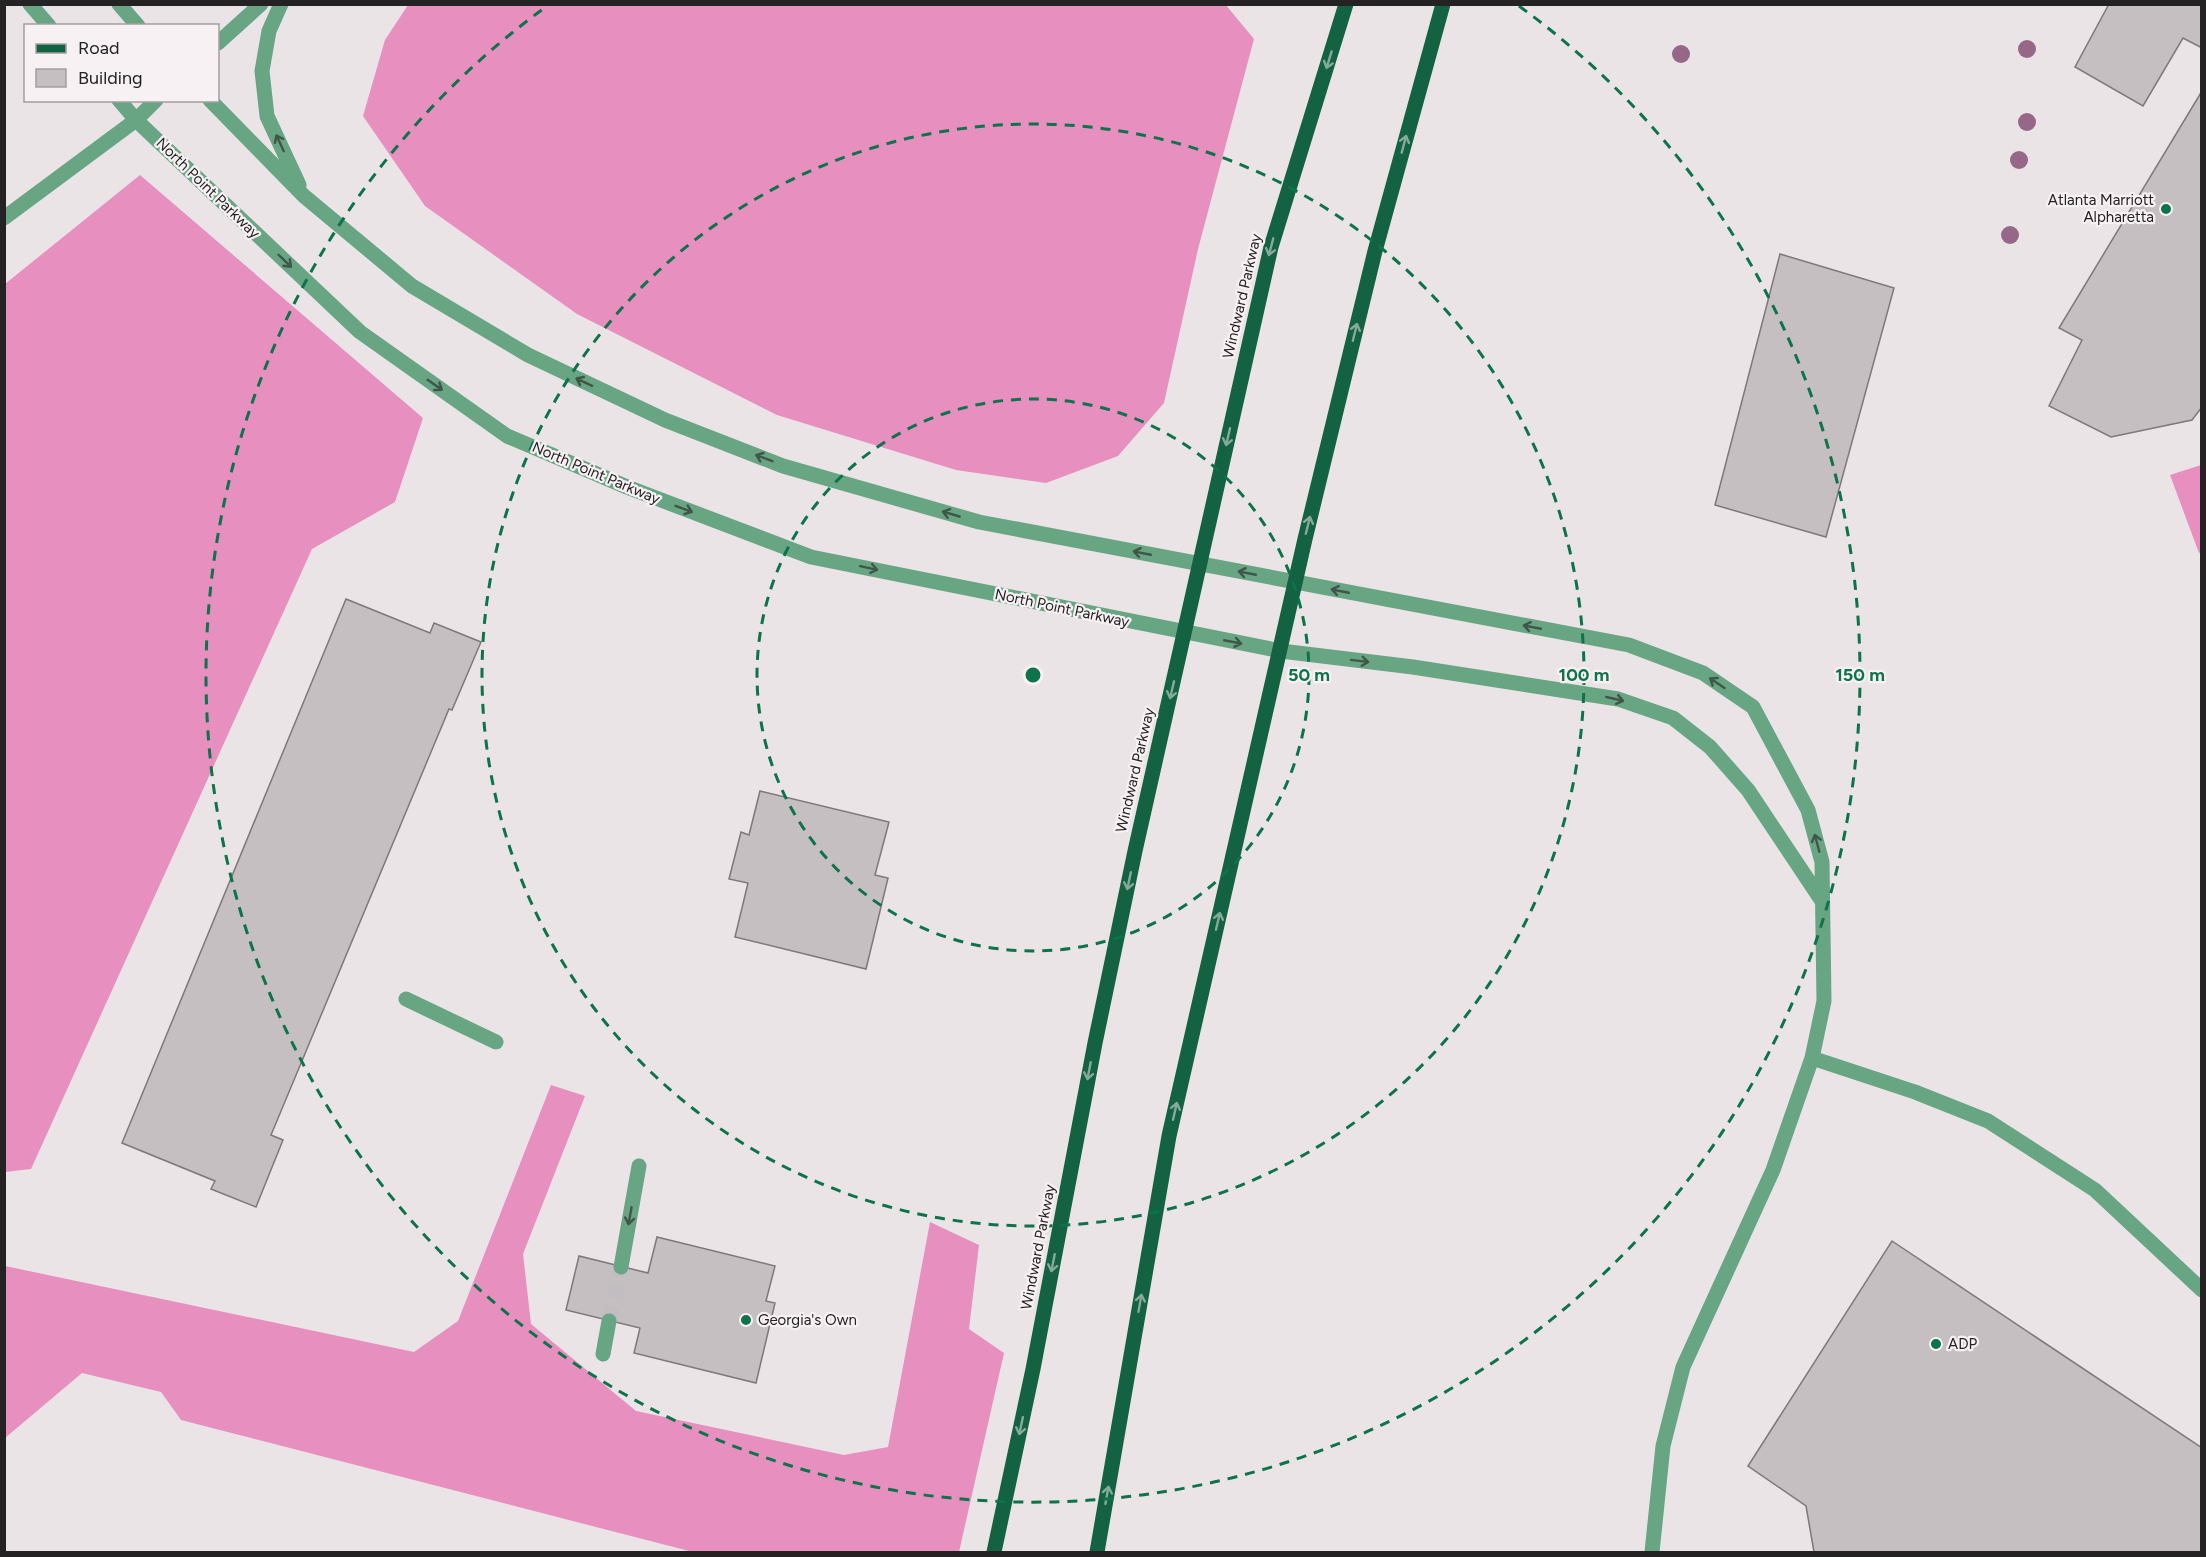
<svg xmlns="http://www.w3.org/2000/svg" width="2206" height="1557" font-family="Figtree,sans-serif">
	<rect width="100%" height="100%" fill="#eae4e7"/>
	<!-- forest -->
	<path fill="#e78fbf" d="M1225 4 1254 39 1198 249 1164 403 1118 456 1046 483 956 470 777 415 577 314 425 206 363 116 385 40 408 5Z
		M140 175 423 418 395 502 312 549 31 1169 5 1172V284Z
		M2201 465 2202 552 2199 553 2170 475Z
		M551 1085 585 1096 523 1254 531 1324 636 1411 844 1455 888 1447 930 1222 979 1245 969 1329 1004 1353 959 1552H693L181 1420 161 1392 82 1373 5 1438V1266L414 1352 458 1321Z"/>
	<!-- building -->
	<path fill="#c5bfc2" stroke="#7e787b" stroke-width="1.5" d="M2109 4H2202V48L2183 38 2143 106 2075 67Z
		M2202 91V407L2192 420 2111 437 2049 406 2082 340 2059 328Z
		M1780 254 1894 288 1826 537 1715 505Z
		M346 599 430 633 434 623 481 642 452 710 449 709 271 1135 283 1140 256 1207 211 1189 215 1181 122 1143Z
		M760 791 889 822 875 875 888 878 866 969 735 937 748 883 729 879 741 832 749 835Z
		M657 1237 775 1266 766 1301 775 1303 756 1383 634 1353 640 1328 566 1310 579 1256 648 1273Z
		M1892 1241 2202 1448V1552H1814L1806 1506 1748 1466Z"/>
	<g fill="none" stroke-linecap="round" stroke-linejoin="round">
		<!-- minor-tunnel -->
		<path stroke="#c2bdc0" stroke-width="15" stroke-dasharray="15 8" stroke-linecap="butt" d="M609 1321 621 1267"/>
		<!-- minor -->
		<path stroke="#67a583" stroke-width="15" d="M30 4 49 26
			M119 4 138 26
			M281 4 269 31 262 71 267 116 299 185
			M218 43 261 4
			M119 100 136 120 360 332 507 436 627 487 811 557 1281 651 1413 667 1618 699 1673 718 1710 747 1748 790 1822 901
			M210 100 304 196 412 286 528 355 665 420 783 466 979 522 1629 645 1703 673 1753 707 1808 810 1822 862 1824 1001 1812 1058 1773 1170 1683 1367 1663 1446 1652 1552
			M4 218 136 120 156 100
			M406 999 496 1042
			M1812 1058 1915 1092 1988 1121 2095 1190 2202 1290
			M621 1267 639 1166
			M603 1354 609 1321"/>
		<!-- major -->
		<path stroke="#136241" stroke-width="15" d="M994 1552 1033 1369 1095 1043 1135 851 1271 247 1346 4
			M1097 1552 1169 1136 1305 539 1375 251 1443 4"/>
	</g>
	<!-- trees -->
	<g fill="#966786">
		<circle cx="2027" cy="49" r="9"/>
		<circle cx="1681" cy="54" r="9"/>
		<circle cx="2027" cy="122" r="9"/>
		<circle cx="2019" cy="160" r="9"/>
		<circle cx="2010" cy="235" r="9"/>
	</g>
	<!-- one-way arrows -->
	<defs><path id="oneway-shaft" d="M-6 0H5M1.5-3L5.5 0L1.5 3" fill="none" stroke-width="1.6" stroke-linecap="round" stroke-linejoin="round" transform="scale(1.5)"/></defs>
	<g stroke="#86aa9a">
		<use href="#oneway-shaft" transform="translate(1329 60) rotate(107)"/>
		<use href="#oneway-shaft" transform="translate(1404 144) rotate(-75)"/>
		<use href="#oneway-shaft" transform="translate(1271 247) rotate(105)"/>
		<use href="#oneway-shaft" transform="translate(1355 332) rotate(-76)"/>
		<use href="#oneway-shaft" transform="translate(1228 437) rotate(103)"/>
		<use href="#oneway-shaft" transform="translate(1308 525) rotate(-76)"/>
		<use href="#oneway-shaft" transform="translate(1172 690) rotate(103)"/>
		<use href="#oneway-shaft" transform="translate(1129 881) rotate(102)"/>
		<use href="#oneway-shaft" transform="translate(1218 921) rotate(-77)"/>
		<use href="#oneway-shaft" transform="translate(1089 1071) rotate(101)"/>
		<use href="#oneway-shaft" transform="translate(1175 1111) rotate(-77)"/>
		<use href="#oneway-shaft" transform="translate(1053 1263) rotate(101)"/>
		<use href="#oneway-shaft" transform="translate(1140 1303) rotate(-80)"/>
		<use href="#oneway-shaft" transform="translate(1021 1426) rotate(102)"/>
		<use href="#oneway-shaft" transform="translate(1107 1495) rotate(-80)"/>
	</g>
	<g stroke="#3f5649">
		<use href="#oneway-shaft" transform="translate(280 143) rotate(-115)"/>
		<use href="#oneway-shaft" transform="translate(285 261) rotate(44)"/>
		<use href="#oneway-shaft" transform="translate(584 382) rotate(-155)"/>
		<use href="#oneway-shaft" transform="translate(435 385) rotate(35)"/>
		<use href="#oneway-shaft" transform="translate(764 458) rotate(-159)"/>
		<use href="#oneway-shaft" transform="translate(684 509) rotate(21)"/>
		<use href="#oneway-shaft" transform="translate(951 514) rotate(-164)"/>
		<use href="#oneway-shaft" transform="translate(1142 553) rotate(-169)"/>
		<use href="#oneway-shaft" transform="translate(869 568) rotate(12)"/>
		<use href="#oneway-shaft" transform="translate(1247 573) rotate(-169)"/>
		<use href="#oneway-shaft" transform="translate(1340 591) rotate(-169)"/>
		<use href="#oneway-shaft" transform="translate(1532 627) rotate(-169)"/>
		<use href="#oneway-shaft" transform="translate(1233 642) rotate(11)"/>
		<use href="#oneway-shaft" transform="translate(1360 661) rotate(7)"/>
		<use href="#oneway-shaft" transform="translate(1717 683) rotate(-146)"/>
		<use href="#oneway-shaft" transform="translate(1615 699) rotate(13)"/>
		<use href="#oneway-shaft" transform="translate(1817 843) rotate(-105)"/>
		<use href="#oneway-shaft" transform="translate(630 1216) rotate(100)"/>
	</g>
	<!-- distance rings -->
	<g fill="none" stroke="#0c734a" stroke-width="3" stroke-dasharray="10 8">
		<circle cx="1033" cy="675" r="276"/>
		<circle cx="1033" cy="675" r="551"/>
		<path d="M1519 6A827 827 0 1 1 547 6"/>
	</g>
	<!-- markers -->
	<g fill="#0c734a" stroke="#f8f1f4" stroke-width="2">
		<circle cx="2166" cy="209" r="6"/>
		<circle cx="746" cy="1320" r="6"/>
		<circle cx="1936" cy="1344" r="6"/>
	</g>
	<g text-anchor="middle" stroke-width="4.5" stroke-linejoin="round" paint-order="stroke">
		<!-- street labels -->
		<g font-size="15" fill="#242223" stroke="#f8f1f4">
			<text transform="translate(208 188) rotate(44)" y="5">North Point Parkway</text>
			<text transform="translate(1242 296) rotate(-77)" y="5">Windward Parkway</text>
			<text transform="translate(596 473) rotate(23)" y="5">North Point Parkway</text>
			<text transform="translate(1062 608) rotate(12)" y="5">North Point Parkway</text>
			<text transform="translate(1135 770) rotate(-77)" y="5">Windward Parkway</text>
			<text transform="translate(1038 1247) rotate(-79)" y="5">Windward Parkway</text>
		</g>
		<!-- poi labels -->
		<g font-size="15" fill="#242223" stroke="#f8f1f4" text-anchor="start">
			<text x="2154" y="205" text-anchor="end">Atlanta Marriott<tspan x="2154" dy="17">Alpharetta</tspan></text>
			<text x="758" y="1325">Georgia's Own</text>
			<text x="1948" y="1349">ADP</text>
		</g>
	</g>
	<circle cx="1033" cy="675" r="9" fill="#0c734a" stroke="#f8f1f4" stroke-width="3"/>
	<g font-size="18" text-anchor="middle" font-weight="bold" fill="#0c734a" stroke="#f8f1f4" stroke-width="4.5" stroke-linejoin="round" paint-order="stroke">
		<text x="1309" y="681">50 m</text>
		<text x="1584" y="681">100 m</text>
		<text x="1860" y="681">150 m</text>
	</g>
	<!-- border -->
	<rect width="2206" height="1557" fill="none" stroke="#242223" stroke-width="12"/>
	<!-- legend -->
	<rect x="24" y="24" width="195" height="78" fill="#f8f1f4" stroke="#a39ea0" stroke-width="1.5"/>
	<rect x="36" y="44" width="30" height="9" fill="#136241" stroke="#a39ea0" stroke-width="1.5"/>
	<text x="78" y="54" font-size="18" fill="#242223">Road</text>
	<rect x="36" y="69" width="30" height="18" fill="#c5bfc2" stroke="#a39ea0" stroke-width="1.5"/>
	<text x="78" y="84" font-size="18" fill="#242223">Building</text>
</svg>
